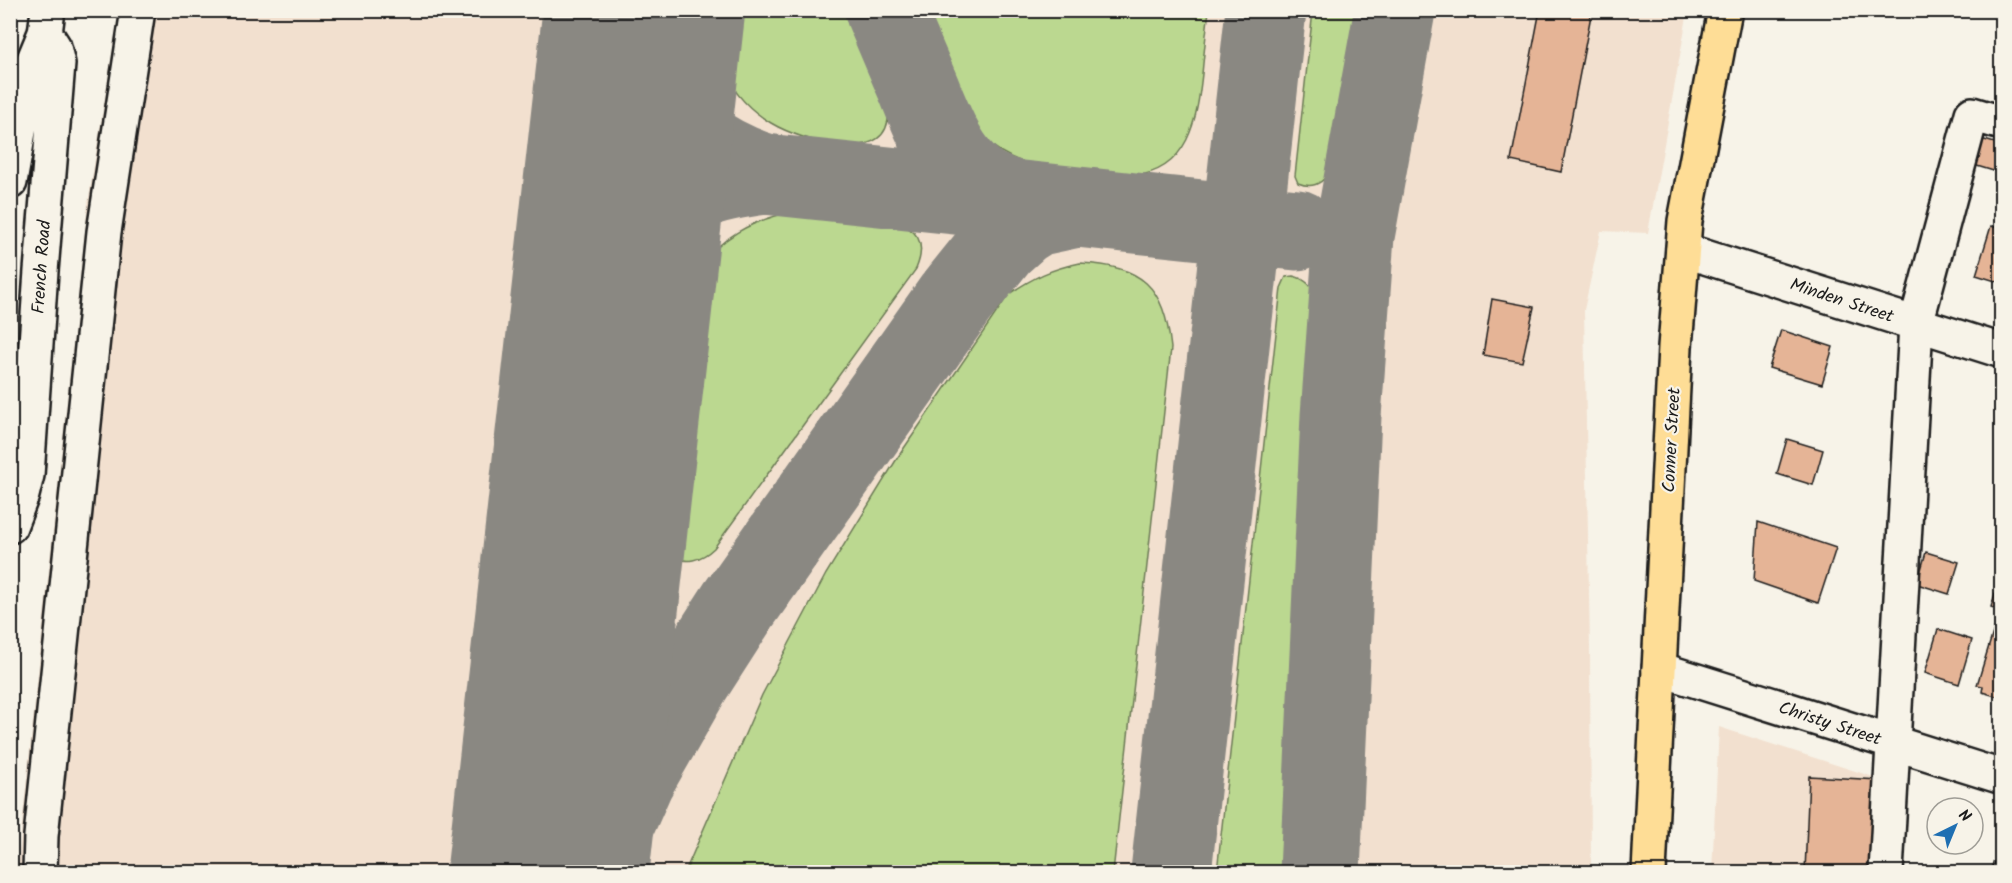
<svg xmlns="http://www.w3.org/2000/svg" width="2012" height="883" font-family="Kalam,sans-serif">
	<rect width="100%" height="100%" fill="#f7f3e8"/>
	<filter id="ink" filterUnits="userSpaceOnUse"><feTurbulence type="fractalNoise" baseFrequency=".0167" numOctaves="2"/><feDisplacementMap in="SourceGraphic" scale="12" xChannelSelector="R" yChannelSelector="G"/><feConvolveMatrix kernelMatrix="1 2 1 2 8 2 1 2 1" color-interpolation-filters="sRGB"/></filter>
	<g filter="url(#ink)">
		<!-- built -->
		<path fill="#f2e0cf" d="M119 11H1688L1648 233 1601 231 1584 310 1590 649 1591 872H17L88 203Z
			M1719 727 1886 781 1880 872H1712Z"/>
		<!-- green -->
		<path fill="#bbd890" stroke="#6c7a56" stroke-width="1.5" d="M711 10 847 11 888 106C896 171 801 141 771 123 753 112 736 96 727 76 718 57 718 38 719 18L710 16Z
			M922 11H1209C1206 32 1204 53 1202 74 1197 119 1189 171 1133 176 1114 177 1093 174 1074 171 1040 167 1008 164 983 137 968 121 961 101 953 81 943 58 933 34 922 11Z
			M1313 11H1362L1334 161C1329 178 1317 191 1298 183L1295 176Z
			M800 211C820 211 840 214 861 217 892 221 935 224 916 269L714 548C686 575 656 555 654 520L678 309 687 310C689 301 691 291 694 282 710 239 757 217 800 211Z
			M1080 263C1142 266 1164 285 1171 348L1113 872H685L762 695 826 574 898 457 1009 294C1034 277 1051 269 1080 263Z
			M1293 276C1306 279 1313 286 1317 298L1291 872H1217L1281 288 1286 277Z"/>
		<g fill="none" stroke-linecap="round" stroke-linejoin="round">
			<!-- taxiway -->
			<path stroke="#8a8882" stroke-width="81" d="M647 10C647 30 646 52 649 71 657 123 719 160 765 174L1297 230
				M885 10C896 36 907 62 918 87 932 122 947 162 978 186 988 193 999 196 1012 200
				M610 315C618 289 624 261 637 237 664 191 717 180 765 174
				M593 872 634 779 691 679 738 606 955 299 1000 243 1019 226 1035 216 1077 207
				M1171 872 1266 10
				M1320 872 1341 416 1354 236 1395 10"/>
			<!-- runway -->
			<path stroke="#8a8882" stroke-width="202" d="M548 872 644 10"/>
		</g>
		<!-- building -->
		<path fill="#e5b496" stroke="#1c1c1c" stroke-width="1.5" d="M1540 10H1592L1561 172 1511 161Z
			M1974 137 2002 145V156L1997 172 1967 163Z
			M1991 226 2002 229V283L1976 275Z
			M1492 299 1534 307 1522 362 1483 355Z
			M1781 330 1833 347 1822 384 1769 368Z
			M1787 439 1823 450 1813 485 1777 474Z
			M1758 522 1836 548 1818 603 1754 581Z
			M1926 552 1959 562 1949 594 1917 584Z
			M1999 581 2002 582V611L1991 607Z
			M1995 626 2002 628V698L1982 692 1983 686 1977 685Z
			M1938 629 1972 640 1959 684 1925 673Z
			M1809 776 1879 780 1874 872H1805Z
			M1997 851 2002 852V872H1990Z"/>
		<g fill="none" stroke-linecap="round" stroke-linejoin="round">
			<!-- minor casing -->
			<g stroke="#1c1c1c" stroke-width="38">
				<path id="minor" d="M10 182 30 69 45 33 47 18
					M1683 250 2002 351
					M10 526 22 495 27 475 41 271 58 64 54 47 45 33
					M1659 669 2002 777
					M40 872 41 836 104 232 138 10
					M1886 872 1916 324 1972 114 2002 123"/>
			</g>
			<!-- major casing -->
			<g stroke="#1c1c1c" stroke-width="38">
				<path id="major" d="M1649 872 1675 347 1685 221 1725 10"/>
			</g>
			<!-- minor -->
			<use href="#minor" stroke="#f7f3e8" stroke-width="33"/>
			<!-- major -->
			<use href="#major" stroke="#fedd96" stroke-width="33"/>
		</g>
	</g>
	<g text-anchor="middle" stroke-width="4.5" stroke-linejoin="round" paint-order="stroke">
		<!-- street labels -->
		<g font-size="18" fill="#1c1c1c" stroke="#f7f3e8">
			<text transform="translate(41 267) rotate(-86)" y="6">French Road</text>
			<text transform="translate(1842 300) rotate(18)" y="6">Minden Street</text>
			<text transform="translate(1671 440) rotate(-87)" y="6">Conner Street</text>
			<text transform="translate(1830 723) rotate(18)" y="6">Christy Street</text>
		</g>
	</g>
	<!-- margin -->
	<rect width="2012" height="883" fill="none" stroke="#f7f3e8" stroke-width="36"/>
	<rect x="18" y="18" width="1976" height="847" fill="none" stroke="#1c1c1c" stroke-width="2" filter="url(#ink)"/>
	<!-- north arrow -->
	<g transform="translate(1955 826) rotate(43)"><circle r="28" fill="#f7f3e8" stroke="#9f9d96" stroke-width="1.5"/>
	<path d="M0-4.5L10 22L0 15L-10 22Z" fill="#1f6fb2"/>
	<text y="-9" font-size="16" font-weight="bold" text-anchor="middle" fill="#1c1c1c">N</text>
	</g>
</svg>
